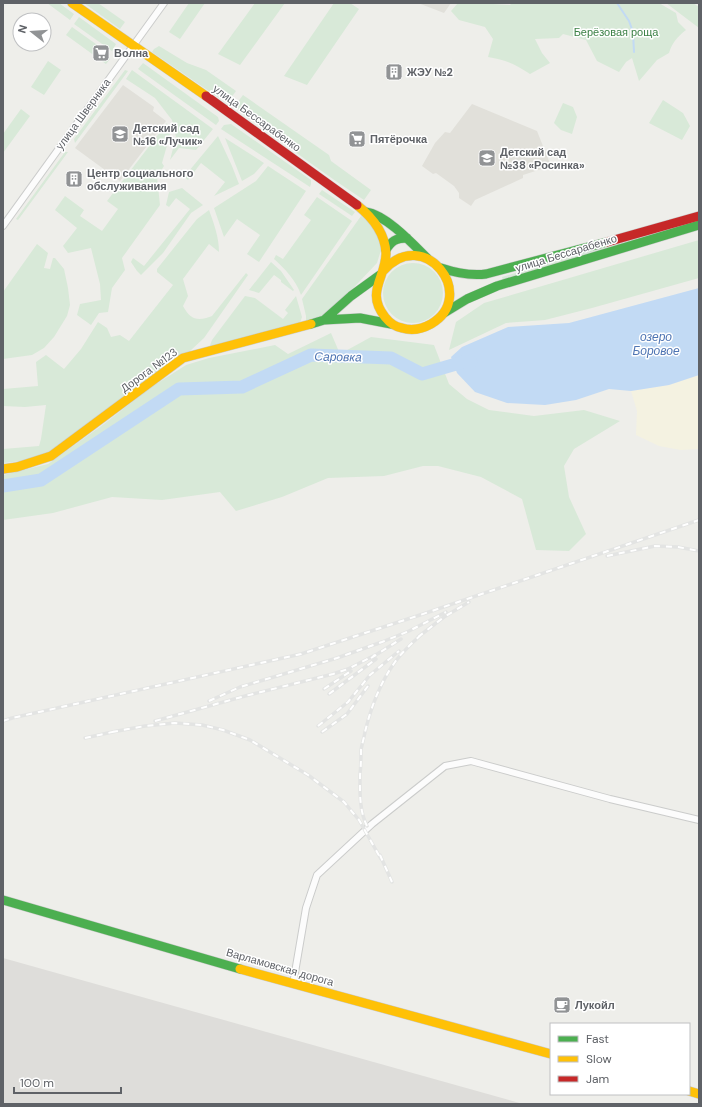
<svg xmlns="http://www.w3.org/2000/svg" width="702" height="1107" font-family="'DM Sans',sans-serif">
	<rect width="100%" height="100%" fill="#eeeeea"/>
	<!-- industrial -->
	<path fill="#deddda" d="M3 958 523 1104H3Z"/>
	<!-- education -->
	<path fill="#e1e0da" d="M418 3H451L444 13Z
		M123 85 154 107 153 111 166 121 120 181 75 148Z
		M472 104 537 131 551 166 523 175V178L475 200 471 206 459 198V193L454 186 436 173 433 174 422 166 435 143 445 132 450 133Z"/>
	<!-- green -->
	<path fill="#d8e9d8" d="M47 3H59L74 14 70 20Z
		M84 3H98L125 22 120 29Z
		M189 3H205L180 39 169 32Z
		M255 3H285L240 65 218 54Z
		M334 3H350L359 9 307 85 284 76Z
		M458 3H476L510 5 512 3H659L676 13 678 22 686 30C677 37 672 43 669 53L657 60 639 81 632 58 626 62 619 72 597 61 586 40 563 34 559 38 535 39 542 53 550 63 530 74C515 64 506 60 488 57L493 39 485 27 459 20 451 11Z
		M666 3H693L699 7V28Z
		M79 17 116 44 112 51 74 24Z
		M72 27 110 54 108 57 110 59 106 64 66 35Z
		M159 46 187 63 206 70 236 91C230 100 229 100 219 98L152 52 154 49Z
		M48 61 61 70 44 95 31 87Z
		M143 63 218 117 219 121 216 125 138 69Z
		M125 70 128 71 75 143 74 139Z
		M132 70 213 129 196 150 179 148 170 160 176 137 172 120 155 98 126 79Z
		M243 95 329 155 331 161 371 190 364 200C321 172 281 141 240 112L238 109 237 103Z
		M663 100 683 113 690 126 682 140 649 123Z
		M563 103 573 107 577 117 572 134 561 130 554 123Z
		M21 109 30 116 3 153V134Z
		M167 123 170 135 162 163 164 166 157 177 160 205 122 258 125 270 112 288 108 312 99 313 91 325 77 315 80 304 101 300 100 284 91 248 68 253 63 246 77 228 55 210 65 196 84 210 80 216 102 231 118 209 107 201Z
		M231 124 311 180V184L310 187 221 129 224 125Z
		M218 136 232 166 239 184 214 196 225 182 201 163 188 180 184 177Z
		M225 138 264 163 254 174 242 181Z
		M65 152H68L18 220 16 219Z
		M268 166 306 191 259 262 247 254 260 235 237 219 224 237 214 208 256 181Z
		M182 188 203 205 191 213 163 253 141 275 137 271 131 262 133 258 144 266 190 209 176 198 169 207 166 205 169 192Z
		M322 190 355 212 352 216 319 194Z
		M317 197 352 221 301 295C296 280 285 269 274 259L276 255 283 259 311 220 304 215Z
		M209 210C214 224 219 237 219 252L209 244 183 279 188 296 183 306C190 319 197 322 212 316L246 273 248 275 204 338 189 352 50 452 22 461 3 463V449L39 446 41 439 46 405 25 407 3 406V389L38 386 36 362 46 355 64 369 81 349 98 322 107 328 111 337 120 335 129 341 173 285 157 272V269L197 219Z
		M361 216 371 224 376 230 380 243 381 250 377 263 340 302 318 319 306 323V316L302 299Z
		M699 218V222L503 280 502 277Z
		M699 240V278L592 308 545 320 506 323 449 350 456 322 484 303Z
		M37 244 48 253 44 268 50 269 53 258H55L64 269 68 288 70 305 67 316 54 337 44 348 32 355 3 359V292Z
		M271 262 281 271 294 290 293 291 281 282V280L274 275 259 293 249 290Z
		M383 293a30 30 0 1 1 60 0a30 30 0 1 1-60 0Z
		M245 296 255 298 283 319 288 313 285 310 296 296 302 317 299 326 209 348 212 340Z
		M331 333 340 354 371 337 434 345 449 384 467 399 489 410 534 416 584 410 620 421 574 449 564 466 569 497 586 534 569 551 536 550 522 499 481 477 438 466H423L384 476 328 478 282 497 236 511 220 492 162 500 112 497 53 513 3 520V475L48 464 104 424 150 388 186 365 209 358 275 345 288 354Z"/>
	<!-- sand -->
	<path fill="#f4f2e1" d="M699 375V449L681 450 659 446 636 435 637 411 631 391 669 385Z"/>
	<!-- water -->
	<path fill="#c2daf4" d="M699 288V375L669 385 631 391 609 389 576 400 545 405 507 403 475 392 457 373 451 357 462 347 508 327 569 323Z"/>
	<g fill="none" stroke-linecap="round" stroke-linejoin="round">
		<!-- stream -->
		<path stroke="#c2daf4" stroke-width="2" d="M617 3 629 21 633 32 634 52"/>
		<!-- river -->
		<path stroke="#c2daf4" stroke-width="13" d="M3 486 41 480 179 389 242 387 311 355 391 358 422 374 463 362H471"/>
		<!-- street casing -->
		<g stroke="#cbcccb" stroke-width="8">
			<path id="street" d="M3 226 164 3
				M293 984 306 908 317 875 372 824 445 766 471 761 610 799 699 820"/>
		</g>
		<!-- fast casing -->
		<g stroke="#cacaca" stroke-width="10">
			<path id="fast" d="M366 212C386 215 412 243 427 258
				M386 250C391 241 396 238 407 238
				M441 268C456 273 470 276 486 274L607 242
				M444 313 467 299 497 286 699 225
				M324 320 351 296 380 275
				M311 324 324 320 360 318 391 324
				M3 900 240 969"/>
		</g>
		<!-- slow casing -->
		<g stroke="#cacaca" stroke-width="10">
			<path id="slow" d="M72 3 206 96
				M357 205C372 217 385 233 386 253 386 278 365 292 385 317 389 322 395 327 402 328 412 331 422 329 431 324 479 296 424 224 383 271
				M3 469 17 467 51 456 183 358 311 324
				M240 969 551 1054
				M689 1091 699 1094"/>
		</g>
		<!-- jam casing -->
		<g stroke="#cacaca" stroke-width="10">
			<path id="jam" d="M206 96 357 205
				M607 242 699 216"/>
		</g>
		<!-- street -->
		<use href="#street" stroke="#fcfcfc" stroke-width="6"/>
		<!-- fast -->
		<use href="#fast" stroke="#4caf50" stroke-width="9"/>
		<!-- slow -->
		<use href="#slow" stroke="#ffc107" stroke-width="9"/>
		<!-- jam -->
		<use href="#jam" stroke="#c62828" stroke-width="9"/>
		<!-- rail casing -->
		<g stroke="#e3e4e3" stroke-width="3.5">
			<path id="rail" d="M607 556 655 546 678 547 699 551
				M418 637 444 617 469 602
				M371 658 401 639
				M324 689 351 671
				M329 694 376 659
				M209 701 240 687 337 658 382 642 409 631 446 612
				M3 721 12 718 301 654 420 615 699 520
				M155 721 245 696 333 674 348 669 375 655
				M318 726 348 702 370 675 399 651
				M112 732 145 726 175 723 202 725 223 730 250 740 308 775 344 802 359 820 381 859
				M322 732 347 714 368 686
				M85 738 117 731
				M367 826C359 810 360 792 360 775 361 766 361 758 361 750 362 744 364 738 365 732 371 707 380 683 395 662 403 651 413 642 423 633
				M380 855 392 882"/>
		</g>
		<!-- rail -->
		<use href="#rail" stroke="#fff" stroke-width="2" stroke-dasharray="6" stroke-linecap="butt"/>
	</g>
	<!-- icons -->
	<defs>
		<g id="supermarket-square" transform="scale(0.9)"><rect x="-9" y="-9" width="18" height="18" rx="4" fill="#919395" stroke="#fff"/><path d="M-6-5.5h2.5l.6 2H6L4.5 2H-2.5L-4.4-4H-6ZM-1.5 3.2a1.3 1.3 0 1 0 .1 0ZM3 3.2a1.3 1.3 0 1 0 .1 0Z" fill="#fff"/></g>
		<g id="building-square" transform="scale(0.9)"><rect x="-9" y="-9" width="18" height="18" rx="4" fill="#919395" stroke="#fff"/><path d="M-4-6H4V6H1V3H-1V6H-4ZM-2.5-4.3h1.7v1.8h-1.7ZM.8-4.3h1.7v1.8H.8ZM-2.5-1h1.7V.8h-1.7ZM.8-1h1.7V.8H.8Z" fill="#fff"/></g>
		<g id="school-square" transform="scale(0.9)"><rect x="-9" y="-9" width="18" height="18" rx="4" fill="#919395" stroke="#fff"/><path d="M0-5L7-2L0 1L-7-2ZM-4 1L0 2.5L4 1V4Q0 6-4 4Z" fill="#fff"/></g>
		<g id="cafe-square" transform="scale(0.9)"><rect x="-9" y="-9" width="18" height="18" rx="4" fill="#919395" stroke="#fff"/><path d="M-5.5-4.5H6V0H3Q3 3.5 0 3.5H-2.5Q-5.5 3.5-5.5 0ZM3-3.2v2h1.7v-2ZM-6 4.5H4V6H-6Z" fill="#fff"/></g>
	</defs>
	<g fill-rule="evenodd">
		<use href="#supermarket-square" x="101" y="53"/>
		<use href="#building-square" x="394" y="72"/>
		<use href="#school-square" x="120" y="134"/>
		<use href="#supermarket-square" x="357" y="139"/>
		<use href="#school-square" x="487" y="158"/>
		<use href="#building-square" x="74" y="179"/>
		<use href="#cafe-square" x="562" y="1005"/>
	</g>
	<g text-anchor="middle" stroke-width="3" stroke-linejoin="round" paint-order="stroke">
		<!-- park labels -->
		<g font-size="11" fill="#3c8146" stroke="#fff">
			<text x="616" y="36">Берёзовая роща</text>
		</g>
		<!-- poi labels -->
		<g font-size="11" font-weight="bold" fill="#5f6267" stroke="#fff" text-anchor="start">
			<text x="114" y="57">Волна</text>
			<text x="407" y="76">ЖЭУ №2</text>
			<text x="133" y="132">Детский сад<tspan x="133" dy="13">№16 «Лучик»</tspan></text>
			<text x="370" y="143">Пятёрочка</text>
			<text x="500" y="156">Детский сад<tspan x="500" dy="13">№38 «Росинка»</tspan></text>
			<text x="87" y="177">Центр социального<tspan x="87" dy="13">обслуживания</tspan></text>
			<text x="575" y="1009">Лукойл</text>
		</g>
		<!-- street labels -->
		<g font-size="11" fill="#5f6267" stroke="#fff">
			<text transform="translate(83 114) rotate(-54)" y="4">улица Шверника</text>
			<text transform="translate(257 118) rotate(36)" y="4">улица Бессарабенко</text>
			<text transform="translate(566 253) rotate(-17)" y="4">улица Бессарабенко</text>
			<text transform="translate(149 370) rotate(-36)" y="4">Дорога №123</text>
			<text transform="translate(280 967) rotate(16)" y="4">Варламовская дорога</text>
		</g>
		<!-- water labels -->
		<g font-size="12" font-style="italic" fill="#4f75b3" stroke="#fff">
			<text x="656" y="341">озеро<tspan x="656" dy="14">Боровое</tspan></text>
			<text transform="translate(338 357) rotate(1)" y="4">Саровка</text>
		</g>
	</g>
	<!-- border -->
	<rect width="702" height="1107" fill="none" stroke="#5f6267" stroke-width="8"/>
	<!-- legend -->
	<rect x="550" y="1023" width="140" height="72" fill="#ffffff" stroke="#bfc0c2"/>
	<rect x="558" y="1036" width="20" height="6" fill="#4caf50" stroke="#bfc0c2"/>
	<text x="586" y="1043" font-size="12" fill="#5f6267">Fast</text>
	<rect x="558" y="1056" width="20" height="6" fill="#ffc107" stroke="#bfc0c2"/>
	<text x="586" y="1063" font-size="12" fill="#5f6267">Slow</text>
	<rect x="558" y="1076" width="20" height="6" fill="#c62828" stroke="#bfc0c2"/>
	<text x="586" y="1083" font-size="12" fill="#5f6267">Jam</text>
	<!-- north arrow -->
	<g transform="translate(32 32) rotate(287)"><circle r="19" fill="#ffffff" stroke="#bfc0c2"/>
	<path d="M0-3L7 15L0 10L-7 15Z" fill="#919395"/>
	<text y="-6" font-size="11" font-weight="bold" text-anchor="middle" fill="#5f6267">N</text>
	</g>
	<!-- scale -->
	<path d="M14 1087v6h107v-6" fill="none" stroke="#5f6267" stroke-width="2"/>
	<text x="20" y="1087" font-size="12" fill="#5f6267" stroke="#ffffff" stroke-width="3" paint-order="stroke">100 m</text>
</svg>
